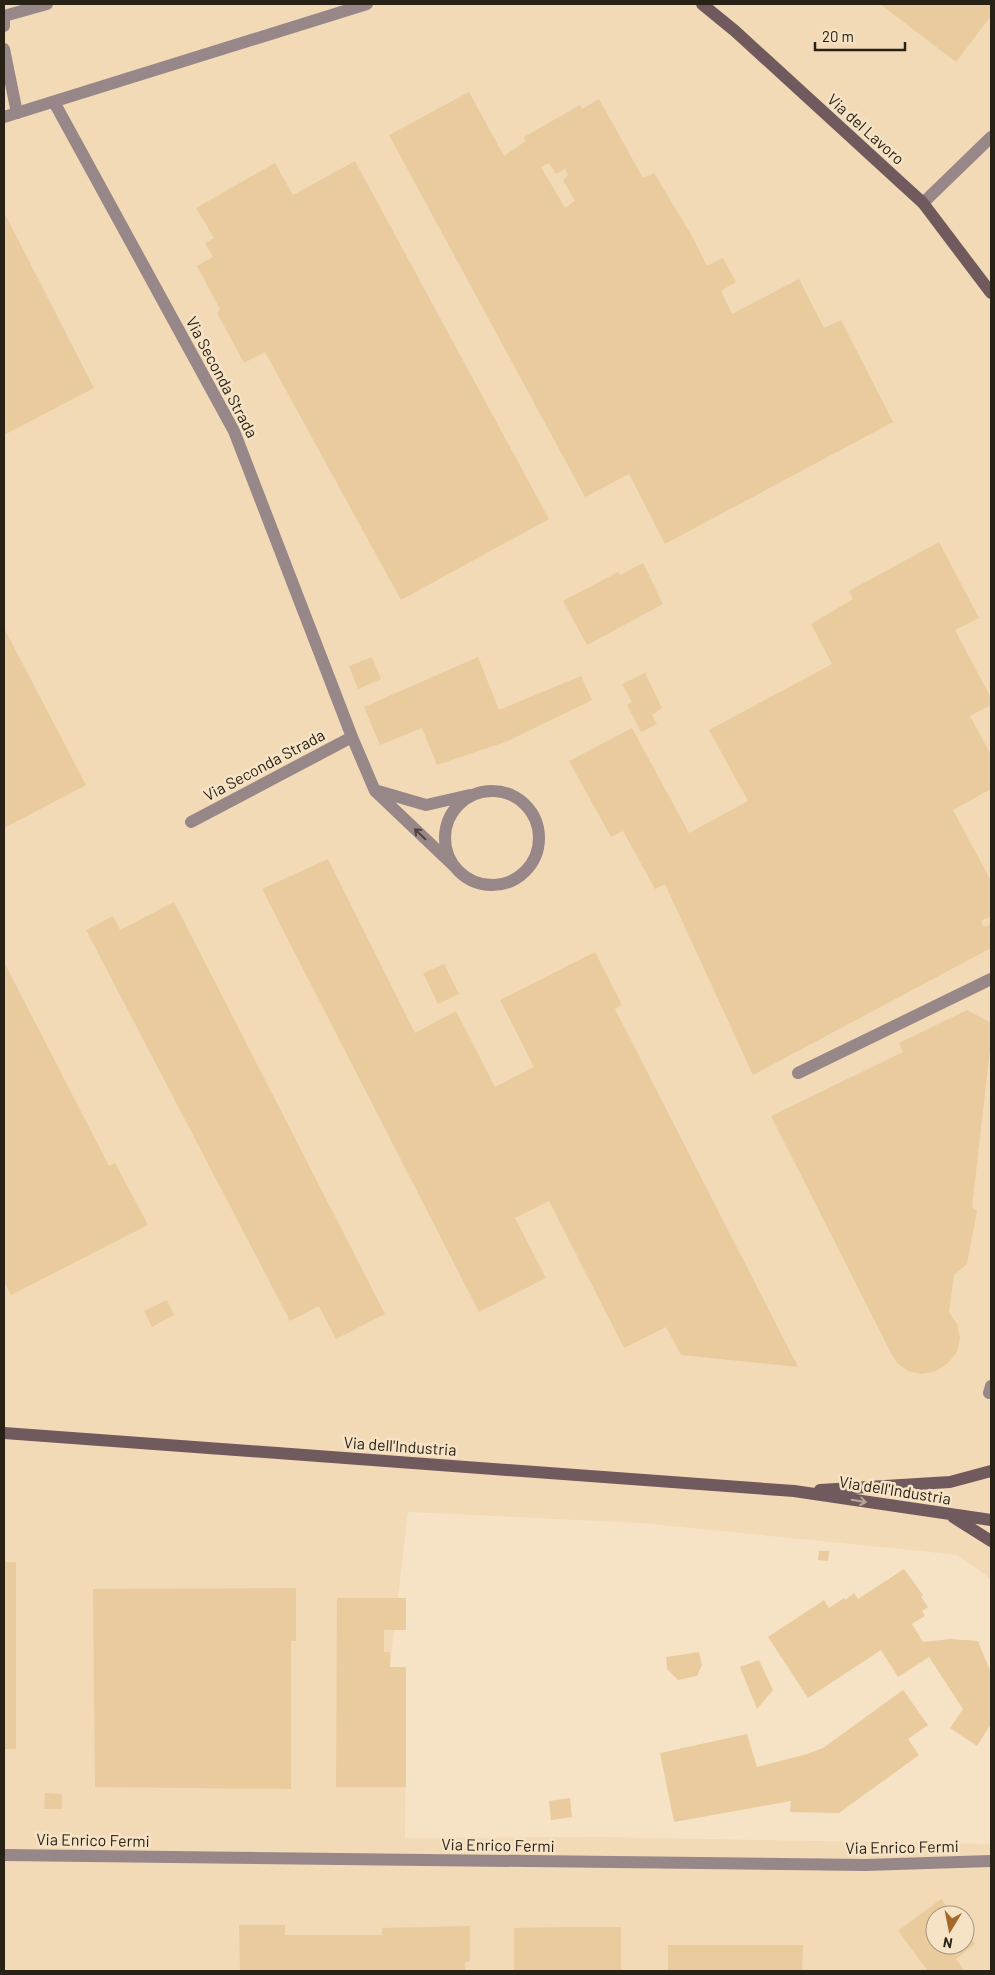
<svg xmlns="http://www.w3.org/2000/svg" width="995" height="1975" font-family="Barlow,sans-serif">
	<rect width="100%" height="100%" fill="#f6e3c6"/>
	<!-- built -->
	<path fill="#f2dab6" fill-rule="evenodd" d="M4 4H991V1579L957 1555 921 1551 640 1523 408 1512 390 1667V1689H406L405 1838 599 1837 991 1844V1971H4ZM935 1915H965V1945H935Z"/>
	<!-- building -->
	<path fill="#e9cb9e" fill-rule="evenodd" d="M880 4H991V16L956 62Z
		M469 92 504 156 526 141 524 137 580 105 582 109 599 99 643 178 654 173 693 238 707 266 723 258 736 282 721 291 732 314 799 279 824 328 841 320 893 422 665 544 629 474 585 497 389 135ZM549 163 556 174 565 169 568 175 563 180 575 201 565 208 541 167Z
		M355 161 549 519 401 600 265 352 244 363 217 313 220 309 197 266 213 257 205 243 214 238 196 208 275 163 293 195Z
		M6 216 94 388 4 435V217Z
		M939 542 979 618 955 630 991 698V705L970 716 991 755V789L953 810 991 881V916L981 921 984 927 991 924V948L753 1075 665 884 655 889 623 831 611 837 569 761 632 728 689 833 748 801 709 730 832 664 811 624 853 599 849 591Z
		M643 563 663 604 587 645 563 601 618 572 620 575Z
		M4 628 86 785 4 828Z
		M372 657 381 679 358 689 349 666Z
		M478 657 499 710 581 676 592 700 508 741 437 765 422 728 380 745 364 707Z
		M645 673 662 708 652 715 657 724 641 732 627 705 632 702 622 684Z
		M328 859 415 1033 456 1011 495 1087 534 1067 500 1000 595 952 622 1005 615 1009 798 1367 681 1355 666 1327 624 1348 549 1201 515 1218 546 1278 479 1312 262 889Z
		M174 902 385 1314 336 1339 319 1306 290 1321 86 930 113 916 120 930Z
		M4 962 109 1166 115 1163 148 1225 11 1295 4 1281Z
		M444 964 459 994 438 1004 423 973Z
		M967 1010 991 1023V1041L972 1207 977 1211 967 1264 954 1275 949 1312 957 1324 960 1338 957 1352 948 1363 936 1371 922 1374 908 1371 897 1363 891 1353 771 1116 903 1052 899 1043Z
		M167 1300 174 1315 152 1327 144 1311Z
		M819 1551H829L828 1561 818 1560Z
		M4 1562H16V1749H4Z
		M904 1569 923 1595 921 1597 928 1607 922 1611 925 1616 912 1624 923 1642 950 1639 978 1641 991 1673V1724L977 1746 950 1728 963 1709 929 1657 898 1677 881 1650 808 1698 768 1637 824 1600 829 1608 844 1598 845 1600 854 1593 858 1599Z
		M296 1588V1641H291V1789L95 1787 93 1589Z
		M337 1598H406V1630H384V1652H390V1667H406V1787H336Z
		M699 1652 702 1665 697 1676 678 1680 667 1669 666 1657Z
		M759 1660 773 1690 757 1709 740 1667Z
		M903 1690 928 1725 908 1739 919 1755 839 1813 790 1812 791 1801 674 1822 660 1753 747 1734 757 1767 807 1754 823 1748Z
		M45 1793 62 1794V1809H44Z
		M570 1798 572 1817 551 1820 549 1801Z
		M941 1899 954 1915H935V1945H965V1930L975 1944 956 1959 965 1971H928L898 1931Z
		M239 1925H285V1935H382V1928L470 1926V1962H465V1971H240Z
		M563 1927H621V1971H514V1928Z
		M668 1945H803L802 1971H668Z"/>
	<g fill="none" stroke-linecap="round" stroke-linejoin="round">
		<!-- lane -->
		<path stroke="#978788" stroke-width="12" d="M4 26V16L47 4
			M4 49 17 113
			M798 1073 991 979
			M989 1393 991 1386"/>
		<!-- street -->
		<path stroke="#978788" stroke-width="12" d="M54 102 234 431 352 737 375 791 456 868
			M4 117 367 4
			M923 203 991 137
			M378 791 426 805 470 795
			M445 838a47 47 0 1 1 94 0a47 47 0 1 1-94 0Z
			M191 822 352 737
			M4 1855 865 1865 991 1861"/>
		<!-- secondary -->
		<path stroke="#715a5d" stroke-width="12" d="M702 4 735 31 923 203 991 293
			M4 1433 794 1491 991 1520
			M820 1490 950 1482 991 1471
			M953 1517 991 1541"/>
	</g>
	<!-- one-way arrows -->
	<defs><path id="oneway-shaft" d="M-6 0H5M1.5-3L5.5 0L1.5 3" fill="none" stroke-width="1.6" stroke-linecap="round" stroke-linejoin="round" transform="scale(1.25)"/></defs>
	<use stroke="#4f453e" href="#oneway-shaft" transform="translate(420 834) rotate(-136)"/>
	<use stroke="#baa597" href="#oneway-shaft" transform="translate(859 1501) rotate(9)"/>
	<g text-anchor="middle" stroke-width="5" stroke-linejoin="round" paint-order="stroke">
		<!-- street labels -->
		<g font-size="16" fill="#282116" stroke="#f6e3c6">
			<text transform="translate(866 129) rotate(42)" y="6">Via del Lavoro</text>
			<text transform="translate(222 377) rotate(62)" y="6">Via Seconda Strada</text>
			<text transform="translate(264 765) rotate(-28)" y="6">Via Seconda Strada</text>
			<text transform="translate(400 1446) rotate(4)" y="6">Via dell'Industria</text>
			<text transform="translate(895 1490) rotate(9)" y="6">Via dell'Industria</text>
			<text transform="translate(93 1840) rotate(1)" y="6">Via Enrico Fermi</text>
			<text transform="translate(498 1845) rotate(1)" y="6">Via Enrico Fermi</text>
			<text transform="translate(902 1847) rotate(-1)" y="6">Via Enrico Fermi</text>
		</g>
	</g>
	<!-- border -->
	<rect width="995" height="1975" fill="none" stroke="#282116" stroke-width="10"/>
	<!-- north arrow -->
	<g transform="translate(950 1930) rotate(190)"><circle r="24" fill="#f6e3c6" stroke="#a49580"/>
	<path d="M0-4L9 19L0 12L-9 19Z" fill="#a5692b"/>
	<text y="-8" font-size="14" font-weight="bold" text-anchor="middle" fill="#282116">N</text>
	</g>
	<!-- scale -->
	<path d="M815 42v8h90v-8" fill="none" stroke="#282116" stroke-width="2.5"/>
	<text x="822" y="42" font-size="15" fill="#282116" stroke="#f6e3c6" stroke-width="4" paint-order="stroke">20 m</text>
</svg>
